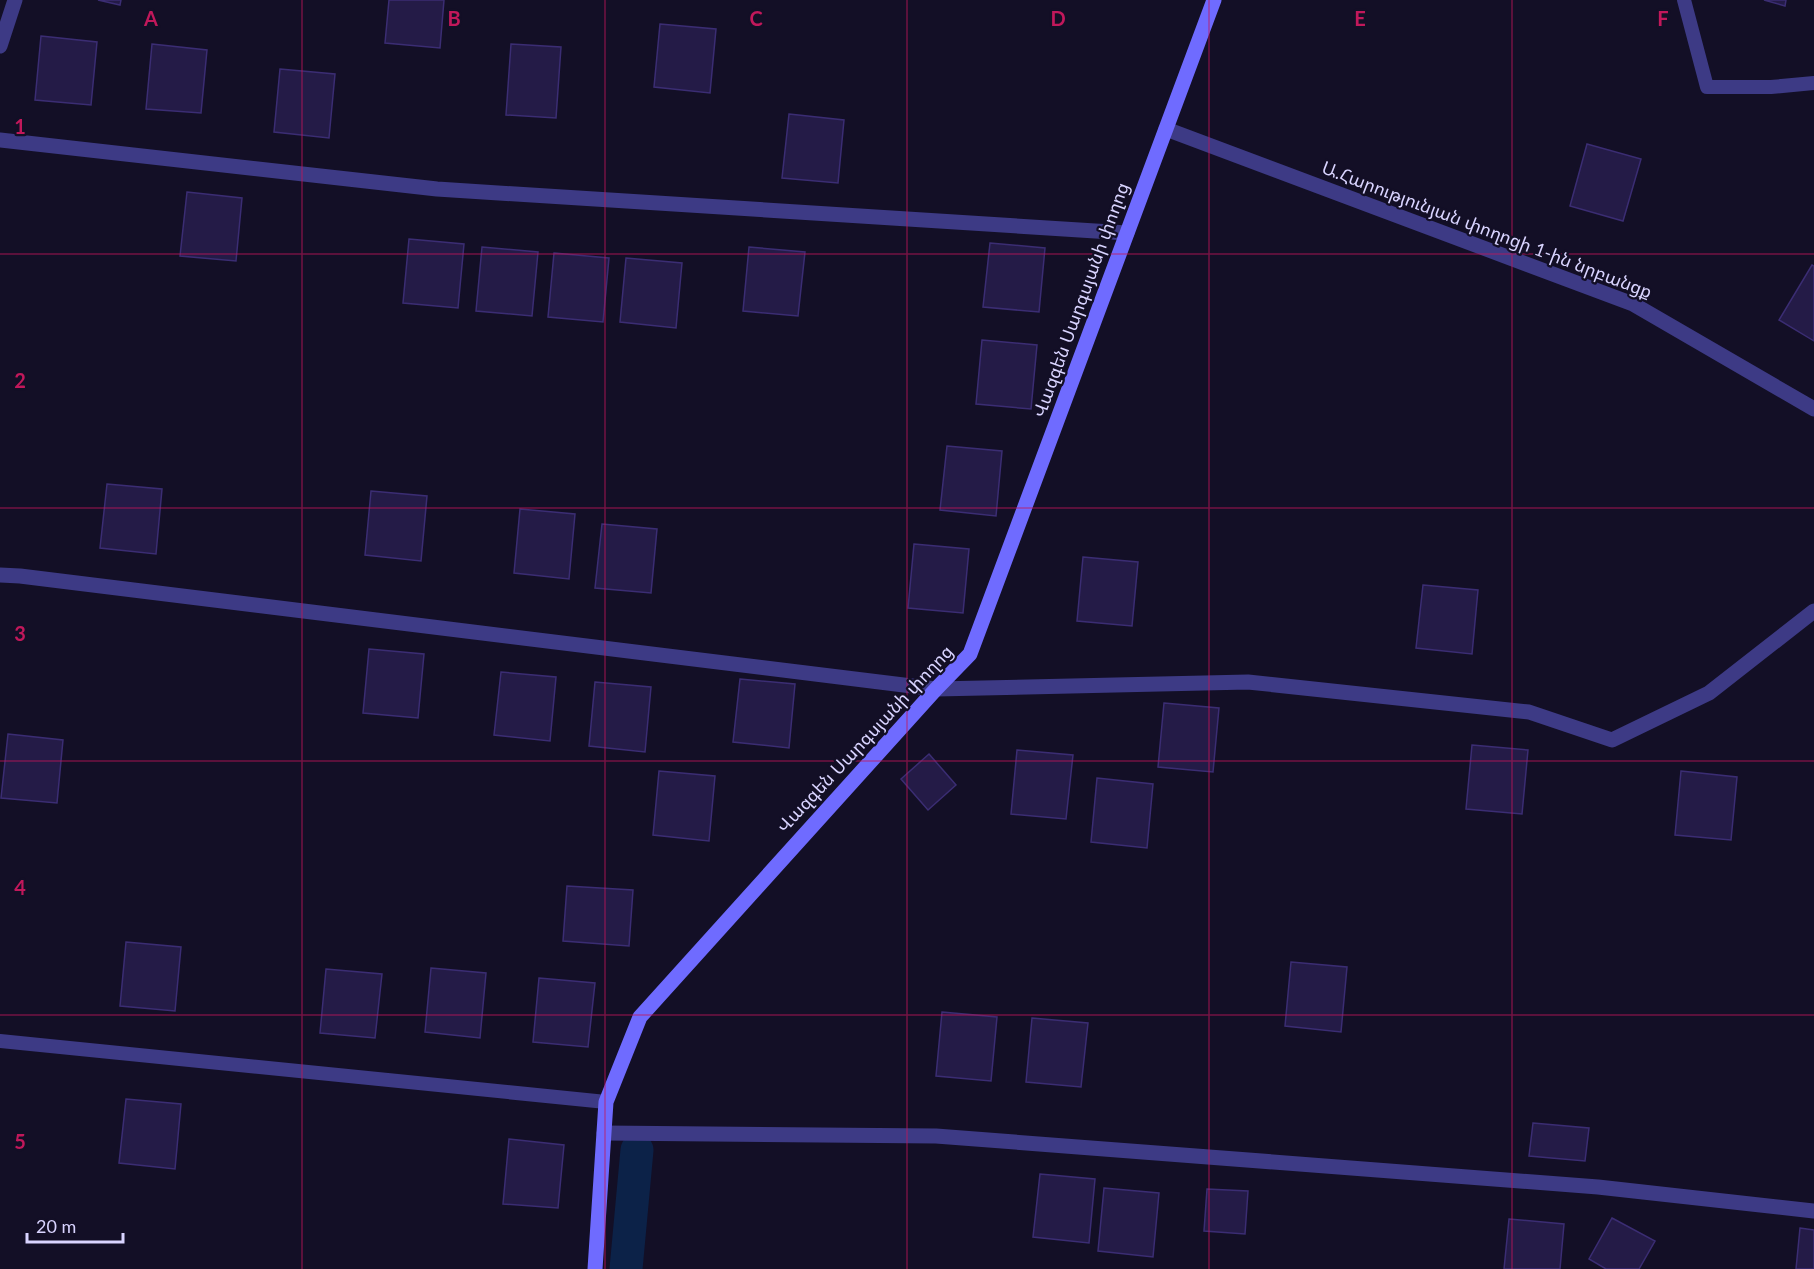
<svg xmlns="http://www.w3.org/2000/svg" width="1814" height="1269" font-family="Lato,'Noto Sans Armenian',sans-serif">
	<rect width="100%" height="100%" fill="#130f26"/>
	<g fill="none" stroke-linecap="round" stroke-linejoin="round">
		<!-- canal -->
		<path stroke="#0c2248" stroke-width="33" d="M626 1269 637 1150"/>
	</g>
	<!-- building -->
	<path fill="#241b47" stroke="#3b2d73" stroke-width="1.5" d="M98 0H121L120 5Z
		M389 0H444L440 48 385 43Z
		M1764 0H1786L1785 6Z
		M660 24 716 29 710 93 654 87Z
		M41 36 97 42 91 105 35 100Z
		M152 44 207 50 201 113 146 109Z
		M511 44 561 47 556 118 506 115Z
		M280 69 335 74 329 138 274 132Z
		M789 114 844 120 838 183 782 178Z
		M1587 144 1641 159 1623 221 1570 206Z
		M187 192 242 198 236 261 180 256Z
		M409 239 464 244 458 308 403 303Z
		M990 243 1045 248 1039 312 983 307Z
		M482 247 538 252 532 316 476 311Z
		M749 247 805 252 798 316 743 311Z
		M554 253 609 258 603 322 548 317Z
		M626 258 682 263 676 328 620 322Z
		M1812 265 1814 266V341L1779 320Z
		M982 340 1037 345 1031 409 976 404Z
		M947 446 1002 451 996 516 940 510Z
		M107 484 162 489 156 554 100 548Z
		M371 491 427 496 421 561 365 555Z
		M520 509 575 514 569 579 514 573Z
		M602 524 657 529 651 593 595 588Z
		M914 544 969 549 963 613 908 608Z
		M1083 557 1138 562 1132 626 1077 621Z
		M1423 585 1478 590 1472 654 1416 648Z
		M369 649 424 654 418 718 363 713Z
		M501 672 556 677 550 741 494 735Z
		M740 679 795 684 789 748 733 742Z
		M595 682 651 687 645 752 589 746Z
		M1164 703 1219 708 1213 772 1158 767Z
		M8 734 63 740 57 803 1 798Z
		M1472 745 1528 750 1522 814 1466 809Z
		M1017 750 1073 755 1066 819 1011 814Z
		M929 754 956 785 928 810 901 779Z
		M659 771 715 776 709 841 653 835Z
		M1681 771 1737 777 1731 840 1675 835Z
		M1097 778 1153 784 1147 848 1091 842Z
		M567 886 633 890 629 946 563 941Z
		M126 942 181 947 175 1011 120 1006Z
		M1291 962 1347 967 1341 1032 1285 1026Z
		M431 968 486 973 480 1038 425 1032Z
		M326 969 382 974 375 1038 320 1033Z
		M539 978 595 983 588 1047 533 1042Z
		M942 1012 997 1017 991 1081 936 1076Z
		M1032 1018 1088 1023 1081 1087 1026 1082Z
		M126 1099 181 1104 175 1169 119 1163Z
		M1533 1123 1589 1128 1585 1161 1529 1156Z
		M509 1139 564 1145 558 1208 503 1204Z
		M1040 1174 1095 1179 1089 1243 1033 1237Z
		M1104 1188 1159 1193 1153 1257 1098 1251Z
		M1207 1189 1248 1191 1245 1234 1204 1231Z
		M1612 1218 1655 1241 1639 1269H1606L1589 1259Z
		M1509 1219 1564 1224 1560 1269H1504Z
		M1800 1228 1814 1230V1269H1796Z"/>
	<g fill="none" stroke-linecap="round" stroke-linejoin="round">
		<!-- lane -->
		<path stroke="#3d3a85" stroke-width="14" d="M1684 0 1707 87H1771L1814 83
			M0 1041 606 1102"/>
		<!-- street -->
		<path stroke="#3d3a85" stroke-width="15" d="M0 46 15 0
			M1166 129 1633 304 1814 409
			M0 140 437 189 1127 233
			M0 575 20 576 936 689 1248 682 1529 712 1612 740 1709 693 1814 611
			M604 1133 936 1136 1598 1187 1814 1211"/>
		<!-- secondary -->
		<path stroke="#6f6bff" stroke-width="15" d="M595 1269 606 1102 640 1017 936 689 970 654 1214 0"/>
	</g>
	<!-- grid -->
	<path fill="none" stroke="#c2185b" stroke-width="1.5" stroke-opacity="0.55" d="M302 0V1269M605 0V1269M907 0V1269M1209 0V1269M1512 0V1269M0 254H1814M0 508H1814M0 761H1814M0 1015H1814"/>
	<g text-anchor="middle" stroke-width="4.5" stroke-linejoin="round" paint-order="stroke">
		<!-- street labels -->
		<g font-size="18" fill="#d9d4ff" stroke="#130f26">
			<text transform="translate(1487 230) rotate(21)" y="6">Ա.Հարությունյան փողոցի 1-ին նրբանցք</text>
			<text transform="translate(1081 300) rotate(-70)" y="6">Վազգեն Սարգսյանի փողոց</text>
			<text transform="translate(865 739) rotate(-47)" y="6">Վազգեն Սարգսյանի փողոց</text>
		</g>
	</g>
	<g font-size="20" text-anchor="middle" font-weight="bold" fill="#c2185b" stroke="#130f26" stroke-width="4.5" stroke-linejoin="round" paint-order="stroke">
		<text x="151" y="26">A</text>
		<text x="454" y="26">B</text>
		<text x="756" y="26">C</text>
		<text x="1058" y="26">D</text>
		<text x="1360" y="26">E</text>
		<text x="1663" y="26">F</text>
		<text x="20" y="134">1</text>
		<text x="20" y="388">2</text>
		<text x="20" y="641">3</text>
		<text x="20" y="895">4</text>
		<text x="20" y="1149">5</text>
	</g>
	<!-- scale -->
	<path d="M27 1233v9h96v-9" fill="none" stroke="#d9d4ff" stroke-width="3"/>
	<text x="36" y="1233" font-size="18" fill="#d9d4ff" stroke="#130f26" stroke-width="4.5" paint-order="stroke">20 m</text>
</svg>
